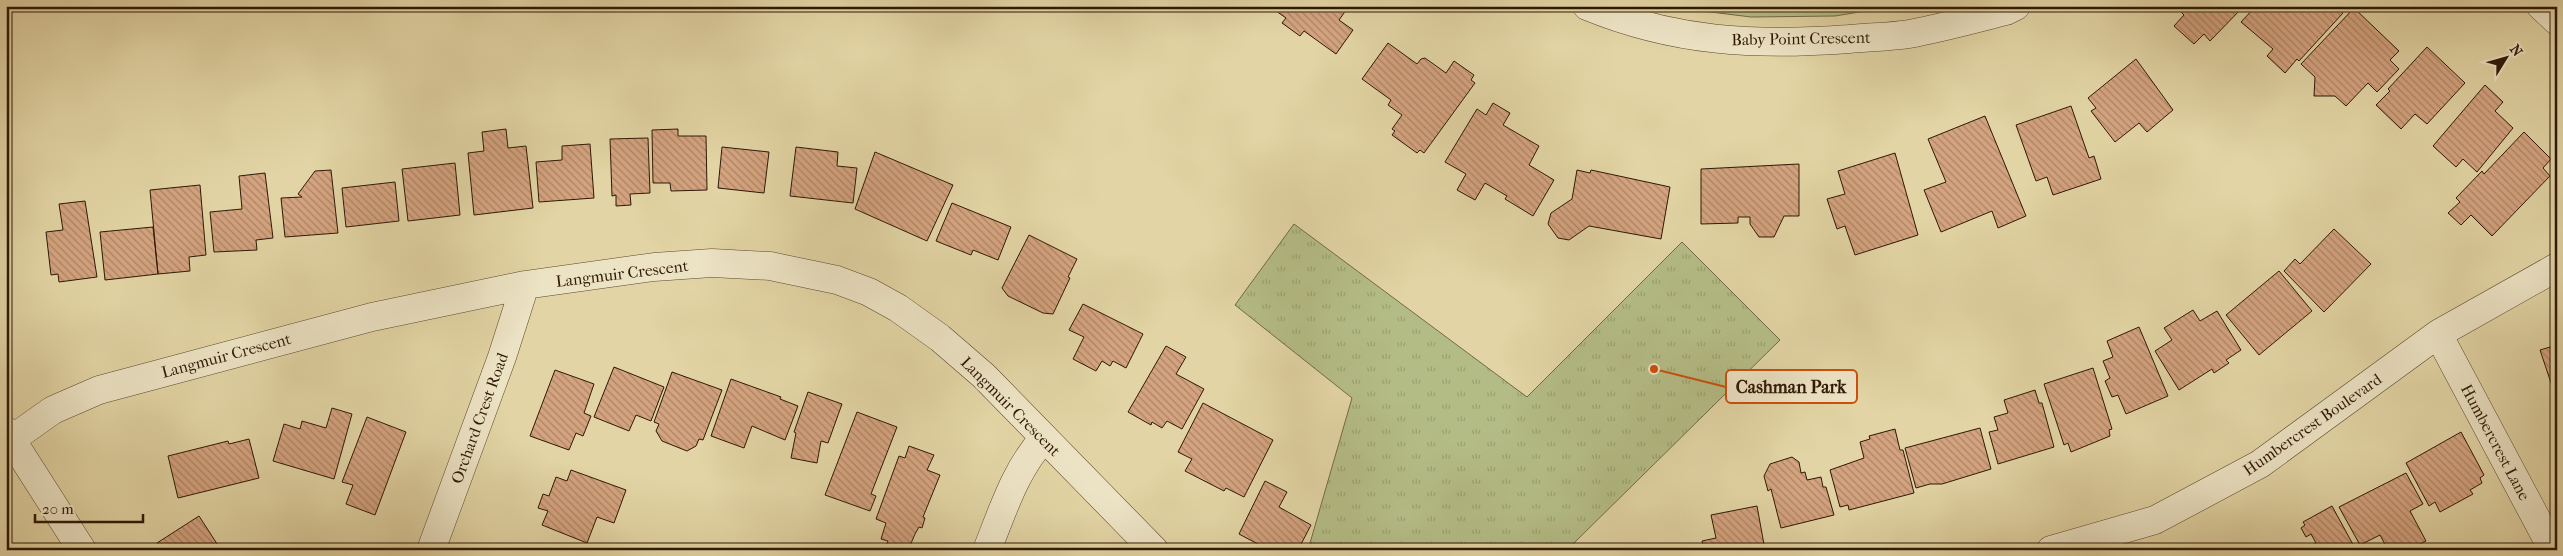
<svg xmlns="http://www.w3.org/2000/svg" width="2563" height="556" font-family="'IM FELL French Canon',serif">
	<defs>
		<pattern id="park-tufts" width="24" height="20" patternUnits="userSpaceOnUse" patternTransform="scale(1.25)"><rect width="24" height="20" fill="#b4bc85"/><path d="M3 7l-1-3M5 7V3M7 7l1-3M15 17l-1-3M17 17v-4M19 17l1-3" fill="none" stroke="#9ba171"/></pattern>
		<pattern id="building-back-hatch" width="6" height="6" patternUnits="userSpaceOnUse" patternTransform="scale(1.25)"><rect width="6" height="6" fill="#d4a37f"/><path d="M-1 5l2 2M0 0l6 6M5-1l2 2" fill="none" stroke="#ac8466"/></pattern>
	</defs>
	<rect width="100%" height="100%" fill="#e2d4a4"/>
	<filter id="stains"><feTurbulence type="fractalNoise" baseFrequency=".004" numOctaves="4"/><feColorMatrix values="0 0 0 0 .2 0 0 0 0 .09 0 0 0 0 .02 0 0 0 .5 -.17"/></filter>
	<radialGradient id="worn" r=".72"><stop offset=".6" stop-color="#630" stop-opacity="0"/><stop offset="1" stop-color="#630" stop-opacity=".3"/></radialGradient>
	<!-- park -->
	<path fill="url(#park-tufts)" stroke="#726a45" d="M1662 6H1896L1835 16 1751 17Z
		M1294 224 1527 397 1682 242 1780 340 1574 543 1573 550H1308L1352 398 1235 305Z"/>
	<!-- building -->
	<path fill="url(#building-back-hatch)" stroke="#2f1805" d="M1269 6H1349L1339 20 1353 30 1336 54 1304 31 1300 36 1282 23 1286 18Z
		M2185 6H2244L2210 41 2204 34 2194 44 2174 26 2184 15 2180 11Z
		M2256 6 2260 9 2262 6H2344L2340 11 2343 13 2299 61 2297 59 2285 73 2267 56 2273 49 2241 22Z
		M2354 8 2399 51 2390 60 2399 69 2377 92 2368 83 2346 106 2335 96H2314L2315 77 2301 64Z
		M1388 43 1417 64 1421 59 1425 58 1446 73 1454 61 1474 75 1471 80 1475 83 1424 153 1420 150 1417 153 1392 135 1395 131 1392 129 1402 115 1388 105 1391 100 1362 79Z
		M2427 47 2465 83 2427 124 2415 114 2401 129 2376 105 2390 91 2388 89Z
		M2136 59 2173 110 2147 132 2139 123 2115 142 2091 111 2096 108 2088 98Z
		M2485 85 2503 102 2495 111 2513 128 2477 172 2463 159 2456 167 2433 146Z
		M1493 103 1510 113 1503 125 1539 146 1529 165 1554 180 1533 216 1505 199 1507 196 1485 183 1475 200 1457 190 1466 174 1445 162 1477 109 1486 115Z
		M2071 106 2089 158 2094 156 2101 179 2053 195 2047 177 2036 181 2016 125Z
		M1985 116 2026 216 1998 228 1992 211 1941 232 1924 190 1946 182 1928 139Z
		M506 129 508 148 526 146 533 208 474 215 468 153 484 151 482 132Z
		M678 129V136H706L707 190 671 191 670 183H653L652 130Z
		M2524 132 2551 159 2543 168 2550 176 2492 236 2471 215 2461 225 2448 213 2460 202 2456 198 2482 171 2484 174Z
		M648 138 650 193 630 194 631 205 616 206V195L612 196 610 139Z
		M590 144 594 198 539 202 536 162 562 160V146Z
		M722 147 769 152 764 193 718 188Z
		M796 147 838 152 837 166 857 168 853 203 790 196Z
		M875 152 953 185 927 241 855 209Z
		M1895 153 1918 235 1855 255 1845 226 1837 229 1827 199 1845 194 1838 171Z
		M455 163 460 215 408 221 402 169Z
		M1799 164V216H1784L1774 237H1759L1750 224V217H1738V223L1701 224V169Z
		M331 170 338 233 285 237 281 198 302 197 298 194 315 171Z
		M1577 170 1590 173 1591 170 1670 187 1661 239 1589 226 1569 240 1558 238 1548 224 1551 213 1572 199Z
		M265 173 273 238 256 240 257 250 214 252 210 212 242 209 239 176Z
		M395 182 399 221 346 227 342 188Z
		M200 185 206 255 189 257 190 271 158 274 150 190Z
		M85 201 97 277 59 282 58 274 51 275 46 232 63 230 59 204Z
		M952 203 1011 227 998 260 973 250 971 255 936 241Z
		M6 208 11 250 6 251Z
		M153 227 158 274 105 280 100 232Z
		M2334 229 2371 264 2324 312 2284 271 2295 259 2300 264Z
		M1029 235 1077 259 1068 277 1070 278 1053 314 1043 313 1008 296 1002 288Z
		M2279 271 2312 311 2259 355 2226 315Z
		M1083 304 1143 334 1126 368 1113 361 1110 366 1102 361 1096 371 1073 359 1084 337 1069 330Z
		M2193 310 2200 321 2217 311 2241 350 2226 360 2229 363 2214 373 2212 369 2179 390 2155 351 2172 340 2164 328Z
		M2139 327 2168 396 2126 414 2118 395 2112 397 2105 381 2110 378 2103 361 2113 357 2107 341Z
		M2557 345V391L2554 392 2540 350Z
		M1166 346 1186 357 1176 374 1204 389 1182 429 1167 421 1162 428 1152 422 1151 425 1128 412Z
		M614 367 664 387 651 421 636 415 629 431 594 417Z
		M2093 368 2112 429 2109 430 2110 436 2071 452 2068 443 2064 445 2044 384Z
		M555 370 594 384 584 413 591 416 583 436 576 433 569 450 530 436Z
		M672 372 722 390 703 440 699 439 696 446 687 451 662 441 656 431 659 424 654 422Z
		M731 379 781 397 780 399 798 406 785 440 752 426 744 448 711 436Z
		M2035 390 2039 403H2042L2054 447 1998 464 1989 432 1998 430 1994 417 2008 413 2004 400Z
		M808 392 842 404 828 443 821 441 817 463 791 458 796 433 794 432Z
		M1203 403 1273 440 1244 497 1226 488 1224 491 1185 471 1192 459 1178 452Z
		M332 408 352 414 334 479 273 461 284 424 300 429 302 421 326 428Z
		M857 412 897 427 871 494 876 496 870 511 825 495Z
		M367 417 406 432 375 515 346 504 353 485 342 482Z
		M1980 428 1991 469 1942 484H1930L1916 488 1905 448Z
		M1895 429 1900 450H1903L1914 493 1849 510 1848 505 1840 507 1830 470 1864 458 1860 442 1870 439 1869 436Z
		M2461 432 2484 475 2480 478 2482 483 2470 490 2473 494 2440 512 2435 502 2429 506 2406 463Z
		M249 439 259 478 178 498 168 456 228 441 229 444Z
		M909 446 934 455 927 470 940 475 923 517 925 518 922 528 919 527 915 534 909 548 903 546 901 550H884L888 541 881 539 886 523 876 519 899 456 905 458Z
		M1792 457 1799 462 1801 473 1805 472 1807 480 1821 477 1823 487H1826L1834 515 1781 528 1771 489 1768 491 1764 476 1770 464Z
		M571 470 626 490 614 523 597 517 587 543 542 525 548 511 538 508 543 494 549 496 556 477 567 481Z
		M2406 473 2423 504 2410 511 2426 541 2420 544 2418 550H2388L2380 535 2360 545 2339 507Z
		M1265 481 1287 492 1279 507 1311 525 1298 550H1269L1239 534Z
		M1757 506 1765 550H1704L1702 541 1716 538 1711 515Z
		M2332 506 2356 550H2304L2316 543 2311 534 2306 537 2301 528 2305 525 2303 522Z
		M199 516 221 550H161L157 543Z
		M1698 545V550H1669Z"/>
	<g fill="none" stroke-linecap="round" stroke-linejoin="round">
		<!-- minor casing -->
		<g stroke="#5c472d" stroke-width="29">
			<path id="minor" d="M1587 6C1675 42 1755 46 1849 39 1869 37 1890 37 1909 34 1942 28 1974 19 2006 11L2016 6
				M2541 6 2557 21
				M2438 334 2553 550
				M6 431 82 550
				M12 439 53 410 99 390 372 317 525 285 654 267 712 263 770 266 837 280 869 292 898 308 940 338 984 376 1154 550
				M431 550 502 357 525 285
				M987 550C1003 510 1015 470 1044 438
				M2051 550 2155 520 2260 464 2438 334 2557 267"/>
		</g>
		<!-- minor -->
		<use href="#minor" stroke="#ece3c4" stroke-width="28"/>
	</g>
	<g text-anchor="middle" stroke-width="5" stroke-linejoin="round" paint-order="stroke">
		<!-- street labels -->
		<g font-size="16" fill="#2f1805" stroke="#ece3c4">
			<text transform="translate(1801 38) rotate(-1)" y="6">Baby Point Crescent</text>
			<text transform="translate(622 273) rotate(-7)" y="6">Langmuir Crescent</text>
			<text transform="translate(226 355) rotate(-15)" y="6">Langmuir Crescent</text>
			<text transform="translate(1011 406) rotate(45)" y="6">Langmuir Crescent</text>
			<text transform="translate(479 418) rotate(-70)" y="6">Orchard Crest Road</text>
			<text transform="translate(2312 424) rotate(-35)" y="6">Humbercrest Boulevard</text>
			<text transform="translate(2496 442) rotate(62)" y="6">Humbercrest Lane</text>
		</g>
	</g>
	<!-- callouts -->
	<path fill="none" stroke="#cc4f0b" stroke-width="2" d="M1654 369L1726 387"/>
	<circle fill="#cc4f0b" stroke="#ece3c4" stroke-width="2" cx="1654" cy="369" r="5"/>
	<rect fill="#ece3c4" stroke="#cc4f0b" stroke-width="2" x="1726" y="370" width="131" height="33" rx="5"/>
	<g font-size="18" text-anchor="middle" font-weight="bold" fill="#2f1805">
		<text x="1791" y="393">Cashman Park</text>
	</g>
	<!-- margin -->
	<rect width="2563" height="556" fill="none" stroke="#e2d4a4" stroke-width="25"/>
	<rect x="8" y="8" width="2548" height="541" fill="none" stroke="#2f1805" stroke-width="2.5"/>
	<rect x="12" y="12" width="2538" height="531" fill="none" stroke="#2f1805"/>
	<!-- north arrow -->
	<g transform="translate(2506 58) rotate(53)" stroke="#ece3c4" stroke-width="4" paint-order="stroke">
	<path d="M0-4L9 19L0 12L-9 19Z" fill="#2f1805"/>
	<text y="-8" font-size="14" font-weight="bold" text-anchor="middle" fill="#2f1805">N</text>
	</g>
	<!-- scale -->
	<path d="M35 514v8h108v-8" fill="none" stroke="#2f1805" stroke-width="2.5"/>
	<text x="42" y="514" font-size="15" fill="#2f1805" stroke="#ece3c4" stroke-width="4" paint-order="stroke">20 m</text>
	<rect width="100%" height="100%" filter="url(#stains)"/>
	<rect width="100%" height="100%" fill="url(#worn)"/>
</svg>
